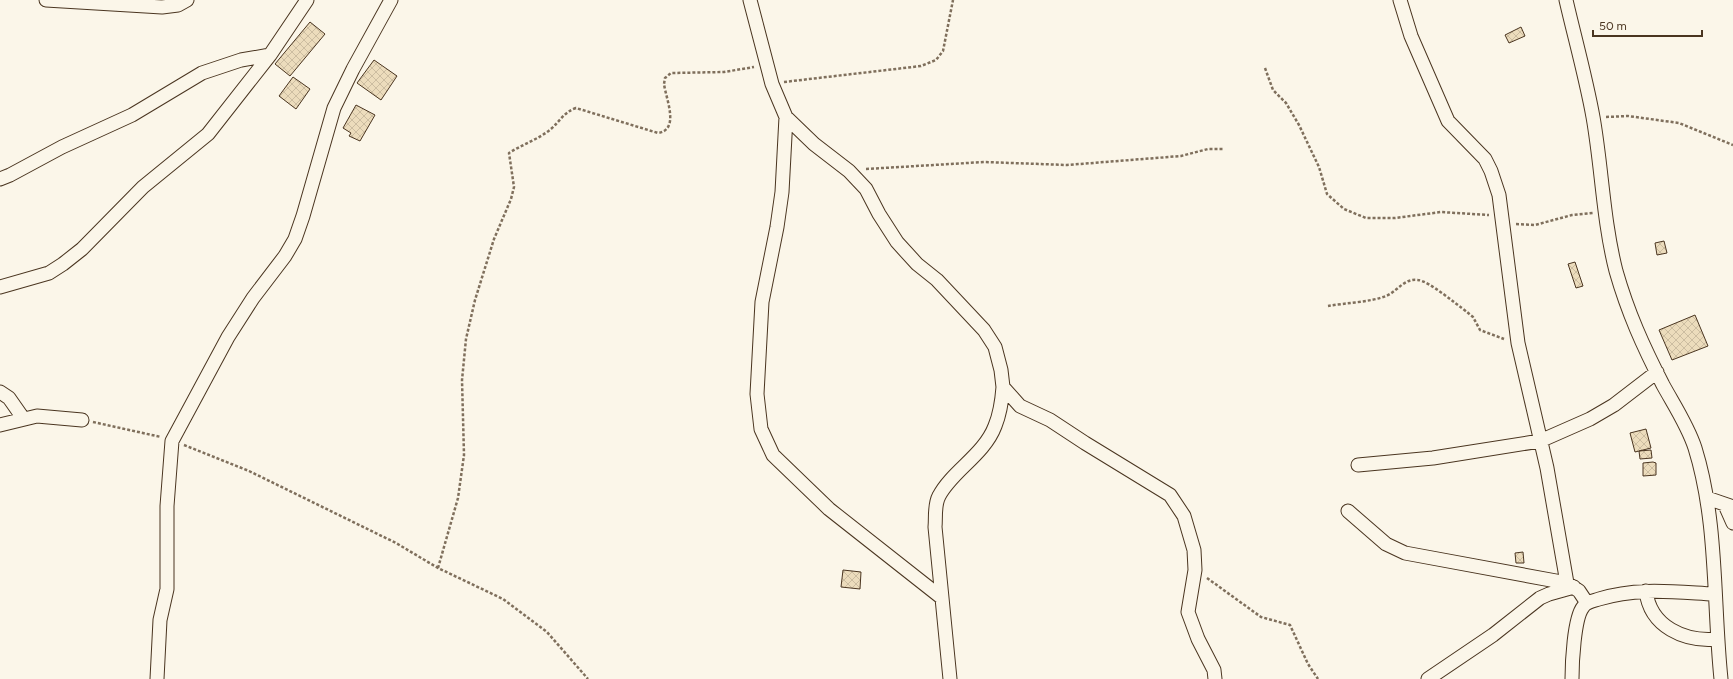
<svg xmlns="http://www.w3.org/2000/svg" width="1733" height="679" font-family="Figtree,sans-serif">
	<defs>
		<pattern id="building-cross-hatch" width="8" height="8" patternUnits="userSpaceOnUse"><rect width="8" height="8" fill="#ecdcbc"/><path d="M0 0l8 8M0 8l8-8" fill="none" stroke="#ccbda1"/></pattern>
	</defs>
	<rect width="100%" height="100%" fill="#fbf6e9"/>
	<!-- building -->
	<path fill="url(#building-cross-hatch)" stroke="#4a3520" d="M310 22 325 34 290 76 275 64Z
		M1521 27 1525 36 1509 43 1505 35Z
		M374 60 397 76 381 100 357 83Z
		M293 77 310 89 296 109 279 96Z
		M356 105 375 115 360 141 349 136 351 133 343 128Z
		M1664 241 1667 253 1657 255 1655 243Z
		M1575 262 1583 286 1576 288 1568 264Z
		M1695 315 1708 346 1672 360 1659 330Z
		M1646 429 1651 448 1635 452 1630 433Z
		M1651 450 1652 458 1640 459 1639 451Z
		M1653 462 1656 463V475L1643 476V463Z
		M1523 552 1524 563H1516L1515 553Z
		M843 570 861 572 860 589 841 587Z"/>
	<g fill="none" stroke-linecap="round" stroke-linejoin="round">
		<!-- minor casing -->
		<g stroke="#4a3520" stroke-width="15">
			<path id="minor" d="M46 0 162 7 178 5 187 0
				M750 0 772 84 786 117 814 144 849 171 866 189 879 214 897 242 917 264 937 280 984 330 995 347 1001 370 1003 387 1020 406 1050 420 1085 443 1170 495 1184 516 1194 550 1195 570 1188 612 1198 639 1214 670 1215 679
				M1400 0 1411 36 1448 121 1485 159 1491 171 1499 195 1518 343 1547 468 1567 583
				M1566 0C1575 39 1586 78 1593 117 1602 168 1603 220 1616 271 1628 313 1643 346 1663 385 1674 405 1688 426 1695 448 1718 522 1713 602 1721 679
				M786 117 782 192 777 227 762 302 757 394 761 429 773 455 829 509 942 598
				M0 179 10 175 62 147 132 115 202 73 241 60 270 55
				M0 287 49 273 63 264 82 249 143 187 208 134 270 55 307 0
				M0 392 9 398 23 418
				M0 425 37 416 82 420
				M1358 465 1433 458 1540 441 1590 419 1614 405 1657 372
				M1707 498 1733 507
				M1725 505 1733 523
				M1348 511 1386 544 1405 553 1567 583 1579 591 1587 603
				M1646 591C1650 627 1685 642 1717 639
				M157 679 160 620 167 589V506L172 441 228 337 253 298 285 256 295 239 303 216 334 108 353 69 391 0
				M950 679 935 527C936 518 934 505 939 496 952 471 984 455 995 426 1000 414 1002 400 1003 387
				M1428 679 1493 635 1540 598 1549 594 1574 587
				M1572 679C1572 664 1574 618 1583 607 1586 602 1593 601 1599 599 1637 587 1675 592 1714 594"/>
		</g>
		<!-- path -->
		<path stroke="#7f6f5c" stroke-width="2.5" stroke-dasharray="3 2" stroke-linecap="butt" d="M1265 68 1273 90 1286 103 1299 125 1319 167 1327 194 1344 209 1366 218H1395L1441 212 1489 215
			M784 82 921 66 936 60 943 51 953 0
			M1606 117 1628 116 1679 123 1733 145
			M866 169 984 162 1067 165 1181 156 1208 149H1224
			M1516 224 1535 225 1572 215 1593 213
			M1328 306C1345 303 1371 302 1386 296 1398 291 1404 278 1418 280 1429 281 1456 304 1467 312L1473 317 1480 330 1504 339
			M93 422 161 437
			M184 445 249 471 396 543 438 568 503 599 547 632 588 679
			M438 568 458 498 464 455 462 380 466 339 475 300 494 239 511 199 514 187 509 153C523 144 539 139 551 129 560 121 564 112 576 108L658 133C680 130 666 99 664 84L665 78 671 73 724 72 754 67
			M1207 578 1261 617 1290 625 1308 664 1318 679"/>
		<!-- minor -->
		<use href="#minor" stroke="#fbf6e9" stroke-width="13"/>
	</g>
	<!-- scale -->
	<path d="M1593 30v6h109v-6" fill="none" stroke="#4a3520" stroke-width="2"/>
	<text x="1599" y="30" font-size="12" fill="#4a3520" stroke="#fbf6e9" stroke-width="3" paint-order="stroke">50 m</text>
</svg>
